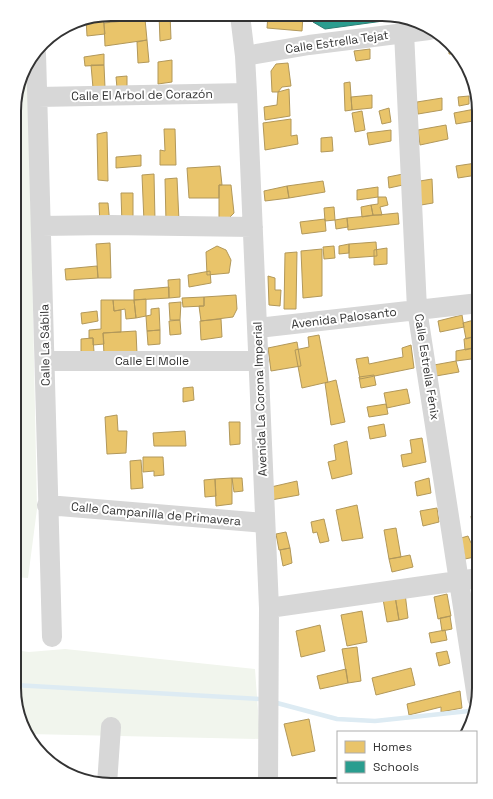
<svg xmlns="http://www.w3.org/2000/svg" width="493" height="799" font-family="'Space Grotesk',sans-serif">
	<rect width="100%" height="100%" fill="#fff"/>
	<!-- green -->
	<path fill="#f1f5ed" d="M28 64 37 509 28 578 14 577 15 99 24 68Z
		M65 649 255 669 260 739 28 734C11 711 14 677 14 650L29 652Z"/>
	<!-- homes -->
	<path fill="#e9c46a" stroke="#b2985a" d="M159 14H170L171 39 160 41Z
		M268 15H303L302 31 267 28Z
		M103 16 105 34 87 36 86 19Z
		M145 19 147 40 105 46 104 23Z
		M147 40 149 62 138 63 137 42Z
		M449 43 457 54H449Z
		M370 49V59L356 61 354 51Z
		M104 54V65L85 66 84 57Z
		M172 60V82L158 84V62Z
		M288 63 291 86 282 87 278 92H272L271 71 276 64Z
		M91 65H104L105 88H93Z
		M127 76V87L117 88 116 77Z
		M350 82 352 110 345 111 344 83Z
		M289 89 290 116 265 120 264 107 277 105 278 92Z
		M372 95V108L352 110 351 97Z
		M469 96V104L459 106 458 97Z
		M442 98V110L418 114 417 102Z
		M474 104H478L479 120 456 124 454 113 475 109Z
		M389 108 391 122 382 124 379 111Z
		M362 111 365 130 355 132 352 113Z
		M291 119V136L297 135 298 144 265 150 263 123Z
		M446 125 448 139 420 145 418 130Z
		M164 129H175L176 165H160V150L165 151Z
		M391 130V141L369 145 367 133Z
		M107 132 108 181 98 180 97 134Z
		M332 137 333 151 321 152V138Z
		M475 146H479V175H477Z
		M141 155V166L116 168V157Z
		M476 163 477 175 458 178 456 166Z
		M220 166 222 185H219V198H189L187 168Z
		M154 174 155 221 144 222 142 175Z
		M403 174V185L389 188 388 177Z
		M177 178 179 221 166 222 165 179Z
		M432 179 433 203 421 205 420 181Z
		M323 181 325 192 289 198 287 186Z
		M219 185H231L234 213 227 220 219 217Z
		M287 186 289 198 265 201 264 191Z
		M378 187V197L357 200V190Z
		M121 193H133V225H122Z
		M378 197H386L388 205 380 207 382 215H373L371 205 378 204Z
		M99 203H108L110 225 100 226Z
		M371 205 373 215 362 217 361 207Z
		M334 207 335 220 325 221 324 208Z
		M398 213 399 224 348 230 347 218Z
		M347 218 348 227 336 229 335 220Z
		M325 219 326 231 302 234 300 222Z
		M479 227V239H477L476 228Z
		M376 242 377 256 349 258V244Z
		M110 243 111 278H98L96 244Z
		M349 244V253L339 254V246Z
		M217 246 226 250 231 260 229 273 207 275 206 252Z
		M334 246 335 258 324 259 323 247Z
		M387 248V264L374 265V250Z
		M322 249V296L303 298 301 251Z
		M297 252 296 309H284L285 253Z
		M97 266 98 278 66 280 65 269Z
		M210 271 211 283 189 287 188 275Z
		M268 276 275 278V290H281L280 306 269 305Z
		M180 279V297L169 298 168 280Z
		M169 287V298L134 300V290Z
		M236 295 237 309 233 317 201 321 199 306H204V297Z
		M204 297V306L183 307 182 298Z
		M146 299V316L136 318 134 300Z
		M101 300H113L114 311 121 310V332L103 333 104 344 93 345V338H89V330L101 329Z
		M113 300H134L136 318 126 319 125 309 114 311Z
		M181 302 180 320H170L169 303Z
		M159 308 160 330 147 331 146 316 151 315V309Z
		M97 311 98 321 82 324 81 313Z
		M462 315 464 327 440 332 438 321Z
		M221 319 222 337 201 340 200 321Z
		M180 320 181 334 170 335 169 321Z
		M474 320 476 336 466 339 463 323Z
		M160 330V344L148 345 147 331Z
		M136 331 137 354 104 355 103 333Z
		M319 335 328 382 302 388 295 350 309 347 308 337Z
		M476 336 478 347 465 350 464 339Z
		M93 338 94 352H81V339Z
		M297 342 301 366 271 371 268 348Z
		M411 345 414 368 360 379 356 359 368 357 369 364 403 357 402 348Z
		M478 347 479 358 456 361V351Z
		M456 361 459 372 436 376 434 365Z
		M374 375 376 385 361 388 359 377Z
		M336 380 345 422 331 425 325 383Z
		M193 387 194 400 183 402V388Z
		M407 389 410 403 387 408 384 393Z
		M386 404 388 414 369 417 367 407Z
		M117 415 118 431H127L126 453 107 454 105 417Z
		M229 422H240V444L230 445Z
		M384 424 386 436 370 439 368 427Z
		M185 431 186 446H154L153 433Z
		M422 438 426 462 403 467 401 455 412 453 410 440Z
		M347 441 352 474 332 479 328 462 336 460 334 445Z
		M143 457H163L164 475 154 476V471L143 472Z
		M141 460 143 488 131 489 130 461Z
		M232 478V504L216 506 215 479Z
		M232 478H242L243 491 234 492Z
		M429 478 431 493 417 496 415 482Z
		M215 479 216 496 205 497 204 480Z
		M297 481 299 495 271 500V487Z
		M357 505 363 538 342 541 336 510Z
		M437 508 439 522 423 526 420 511Z
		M479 515V528L473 529 471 516Z
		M324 519 329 541 320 543 317 532 313 533 311 522Z
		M396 528 401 557 389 559 384 530Z
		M286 532 290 548 279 550 276 534Z
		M468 536 471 543 479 542V556L465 559 461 538Z
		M290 548 292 563 283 566 280 550Z
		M410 555 413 567 392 572 389 559Z
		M405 593 408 618 399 620 395 596Z
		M447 594 451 616 438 619 434 597Z
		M395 596 399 620 387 622 383 599Z
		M362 611 367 642 347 646 341 615Z
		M450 616 452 629 442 631 440 618Z
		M320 625 325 651 301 657 296 631Z
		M445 630 447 640 431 643 429 633Z
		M357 647 361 681 348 683 342 649Z
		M447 651 450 663 439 666 436 653Z
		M411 668 415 685 376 695 372 678Z
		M346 669 348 683 320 689 317 676Z
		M460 691 462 708 441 712V707L409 715 407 704Z
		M309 719 315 751 292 756 284 724Z
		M367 782H379L380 785H367Z"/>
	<!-- schools -->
	<path fill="#2a9d8f" stroke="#2d7d73" d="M315 15 401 16 405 18 325 29 313 22Z"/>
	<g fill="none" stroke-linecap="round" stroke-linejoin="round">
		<!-- stream -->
		<path stroke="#ddebf3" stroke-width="4.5" d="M14 685 260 699
			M277 703 337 719 375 721 469 711"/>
		<!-- minor -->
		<path stroke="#d7d7d7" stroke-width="20" d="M240 15 245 56 247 93 269 608 268 785
			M404 32 417 309 477 698
			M36 53 52 637
			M245 56 309 45 429 30
			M38 97 247 93
			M41 226 110 225 253 227
			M258 328 479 303
			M46 361H259
			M47 505 265 523
			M269 608 479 578
			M107 784 111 727"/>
	</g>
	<g text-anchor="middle" stroke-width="4" stroke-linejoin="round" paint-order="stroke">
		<!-- street labels -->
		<g font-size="12" fill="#333" stroke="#fff">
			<text transform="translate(337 42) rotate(-8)" y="4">Calle Estrella Tejat</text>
			<text transform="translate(142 95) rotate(-1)" y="4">Calle El Arbol de Corazón</text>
			<text transform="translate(344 318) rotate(-7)" y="4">Avenida Palosanto</text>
			<text transform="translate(45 345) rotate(-91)" y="4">Calle La Sábila</text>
			<text x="152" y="365">Calle El Molle</text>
			<text transform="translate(427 367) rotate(81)" y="4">Calle Estrella Fénix</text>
			<text transform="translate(260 399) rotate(-92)" y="4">Avenida La Corona Imperial</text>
			<text transform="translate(156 514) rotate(5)" y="4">Calle Campanilla de Primavera</text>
		</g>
	</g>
	<!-- crop -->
	<path d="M0 0H493V799H0ZM111 21H382A90 90 0 0 1 472 111V688A90 90 0 0 1 382 778H111A90 90 0 0 1 21 688V111A90 90 0 0 1 111 21Z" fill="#fff" fill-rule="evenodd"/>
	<path fill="none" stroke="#333" stroke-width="2" d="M111 21H382A90 90 0 0 1 472 111V688A90 90 0 0 1 382 778H111A90 90 0 0 1 21 688V111A90 90 0 0 1 111 21Z"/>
	<!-- legend -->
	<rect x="337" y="731" width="140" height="52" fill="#ffffff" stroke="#adadad"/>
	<rect x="345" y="741" width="20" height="12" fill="#e9c46a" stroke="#adadad"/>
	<text x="373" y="751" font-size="12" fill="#333333">Homes</text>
	<rect x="345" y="761" width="20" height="12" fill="#2a9d8f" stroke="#adadad"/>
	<text x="373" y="771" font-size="12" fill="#333333">Schools</text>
</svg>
